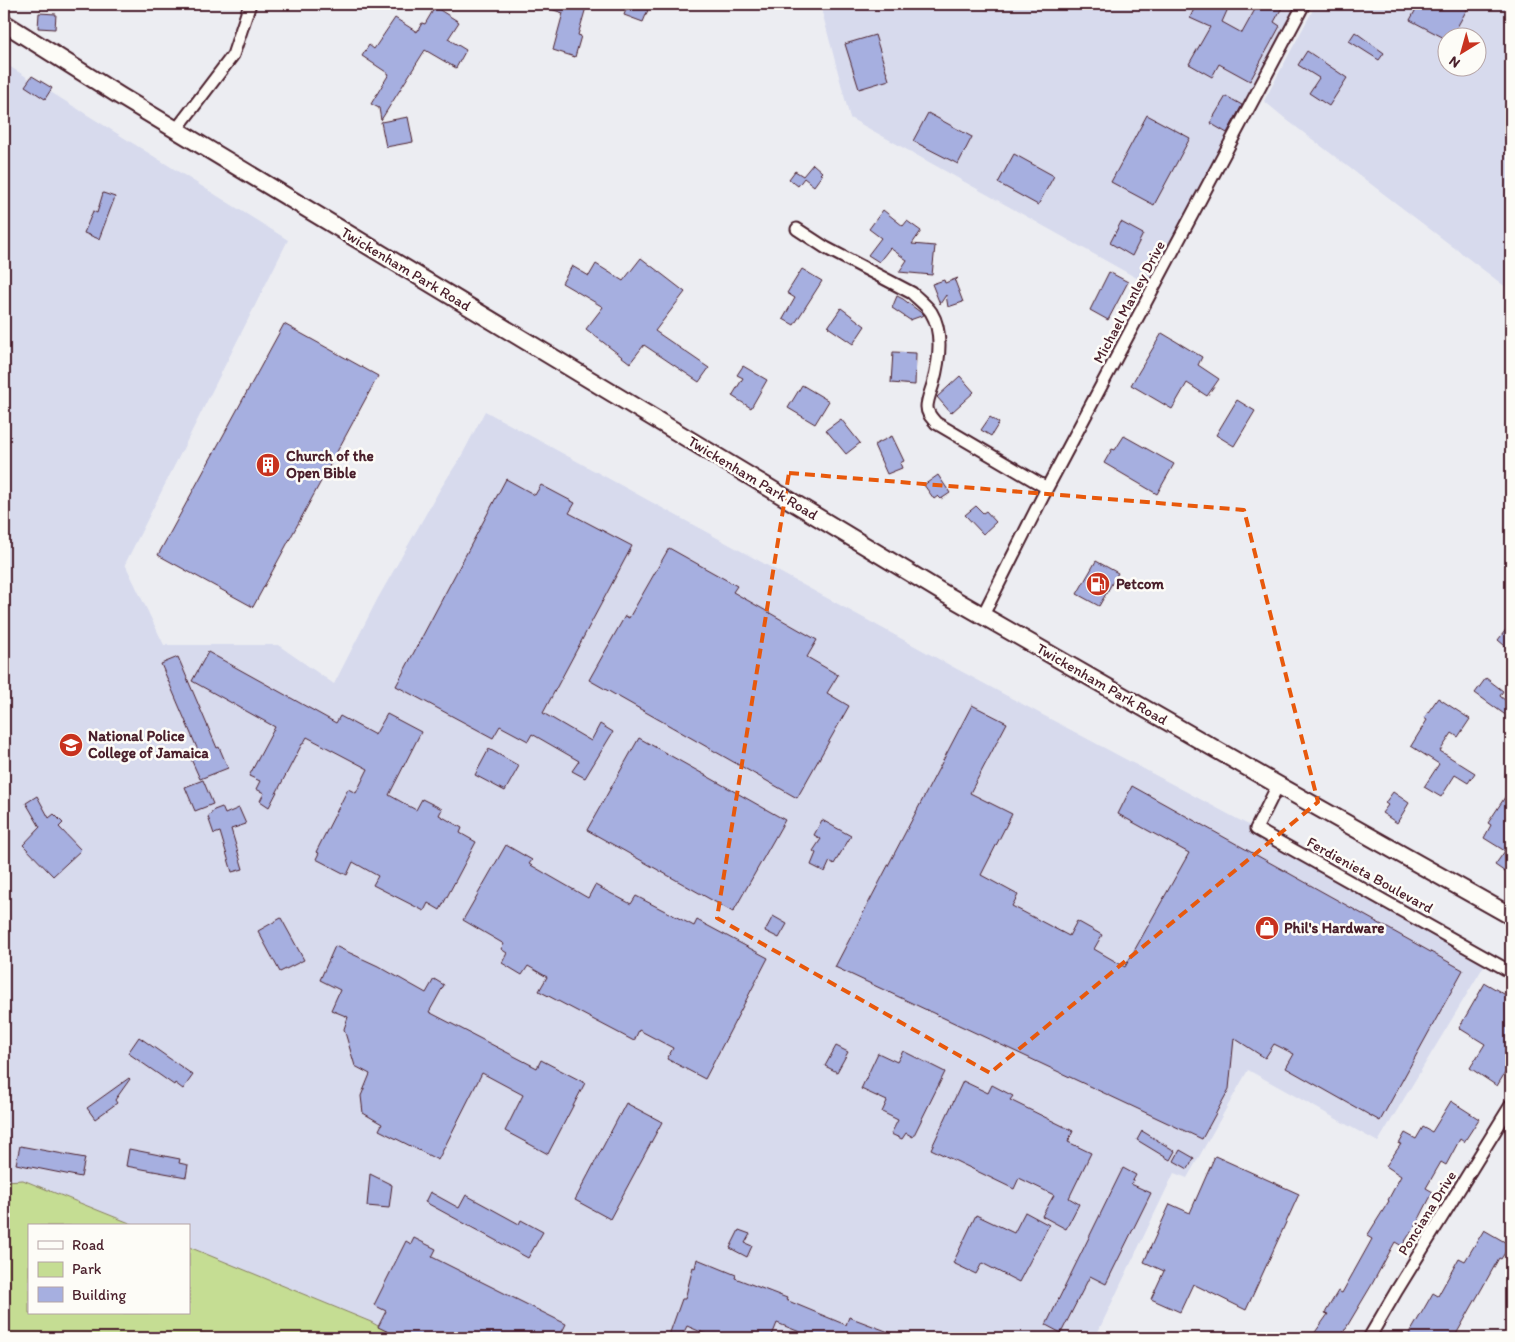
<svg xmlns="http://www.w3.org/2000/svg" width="1515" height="1342" font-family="Itim,sans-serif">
	<rect width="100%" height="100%" fill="#ecedf2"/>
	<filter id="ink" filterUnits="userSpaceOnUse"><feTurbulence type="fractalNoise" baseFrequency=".02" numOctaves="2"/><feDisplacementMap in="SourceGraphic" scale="10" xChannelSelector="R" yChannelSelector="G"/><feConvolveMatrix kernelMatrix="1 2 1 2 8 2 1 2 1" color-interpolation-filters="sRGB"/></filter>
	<g filter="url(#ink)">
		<!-- built -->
		<path fill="#d7daed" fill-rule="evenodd" d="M820 4H1300L1151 286 850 118Z
			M1316 4H1511V291L1287 120 1264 101ZM1448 38H1478V68H1448Z
			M4 63 288 240 125 564 164 645H278L334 684 378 598 439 491 462 455 485 411 955 668 1256 829 1488 959 1378 1142 1248 1070 1187 1178 1174 1173 1095 1338H399L371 1322 189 1247V1226H137L23 1180 4 1181Z"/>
		<!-- green -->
		<path fill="#c5dd93" stroke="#887e5f" d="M23 1180 137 1226H29V1313H189V1247L371 1322 399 1338H4V1181Z"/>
		<!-- building -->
		<path fill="#a6afe0" stroke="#4a1f2b" d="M541 4H587L578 35 581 36 575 57 553 50 563 13 541 6Z
			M628 4H633L648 10 643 22 624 15Z
			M1196 4H1230L1222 22 1242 33 1258 4H1284L1274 22 1280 26 1250 81 1219 64 1212 77 1189 64 1210 27 1190 18Z
			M1419 4H1470L1451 38H1448V40L1410 20Z
			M435 7 459 22 448 39 466 50 456 68 425 50 381 120 379 108 371 104 389 74 362 56 369 45 374 49 395 18 417 32 422 23 425 24Z
			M39 13 56 14 55 29 38 28Z
			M1355 32 1384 53 1379 60 1349 41Z
			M875 35 889 80 859 89 845 44Z
			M1307 51 1347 78 1329 106 1309 93 1319 78 1298 65Z
			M32 76 52 88 45 99 25 86Z
			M1226 96 1242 105 1227 133 1210 123Z
			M928 113 972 137 958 164 913 141Z
			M1147 115 1190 138 1154 205 1111 182Z
			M408 117 413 142 386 147 381 122Z
			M1014 154 1054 176 1038 205 998 183Z
			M813 164 822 172 820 174 822 175 814 186 804 178 798 186 789 179 795 171 803 176Z
			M103 193 115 197 99 239 84 233 93 211 97 213Z
			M883 210 903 226 907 221 921 231 912 244 935 246 932 275 899 272 907 260 890 248 879 262 868 255 881 238 869 229Z
			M1121 222 1143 234 1132 256 1110 243Z
			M641 258 685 292 655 331 709 368 699 382 644 345 630 363 586 329 603 307 562 283 572 266 589 276 596 264 623 281Z
			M802 269 822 281 794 325 783 319 795 298 787 293Z
			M1109 272 1128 282 1108 320 1090 310Z
			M958 278 955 281 963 302 948 307 946 295 940 304 932 284 944 280 945 283Z
			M897 296 903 299 924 315 910 320 892 308Z
			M841 308 865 326 853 344 828 327Z
			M284 324 378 376 253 607 158 555Z
			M1162 333 1202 357 1198 365 1219 379 1207 396 1187 383 1172 409 1131 385Z
			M893 352 916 353 915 385 891 383Z
			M743 366 767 380 751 408 732 396 743 378 737 375Z
			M960 376 974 392 951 413 937 397Z
			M802 385 829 401 815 424 788 408Z
			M1237 400 1255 411 1234 446 1216 435Z
			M990 417 999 423 991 436 981 430Z
			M841 419 860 443 846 454 826 430Z
			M892 436 904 461 900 463 902 468 887 474 874 445Z
			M1124 436 1174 464 1157 494 1104 463 1112 449 1115 450Z
			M938 475 950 493 941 499 938 496 934 499 924 485Z
			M506 479 535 495 541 485 575 503 569 513 632 546 543 713 591 741 600 724 613 732 585 778 572 771 579 761 532 734 528 741 500 726 493 738 396 686Z
			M976 506 983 513 986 511 996 522 983 534 965 515Z
			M669 548 737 586 733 592 817 640 807 657 838 675 827 693 849 706 797 798 589 680 625 616 629 618Z
			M1096 561 1118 573 1099 606 1077 594Z
			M1511 623V651L1498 640Z
			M208 652 336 723 340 716 375 735 387 714 421 732 389 795 416 810 422 799 442 809 439 815 462 828 460 833 476 842 440 910 428 903 424 911 373 885 378 876 353 862 347 875 316 859 319 853 316 852 348 789 356 793 368 769 307 737 303 744H302L269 807 260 801 264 793 256 789 260 781 249 776 275 727 192 681Z
			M178 657 217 748 219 747 228 768 200 779 191 759 200 755 161 664Z
			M1486 678 1503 691 1500 696 1511 705V719L1475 693Z
			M1438 698 1470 719 1458 737 1452 733 1440 751 1475 773 1468 783 1455 775 1441 797 1424 787 1439 764 1411 746 1427 720 1424 718Z
			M972 705 1007 723 970 793 1012 814 981 875 1018 895 1012 906 1069 936 1077 921 1102 935 1094 949 1125 967 1189 853 1118 814 1132 786 1463 970 1380 1121 1286 1068 1294 1054 1274 1044 1265 1058 1234 1038 1229 1089 1202 1139 835 967Z
			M639 738 785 820 733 912 587 830Z
			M489 749 519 766 505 791 475 775Z
			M203 780 213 804 195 811 185 787Z
			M1511 788V876L1495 865 1505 851 1484 838 1491 825 1488 823Z
			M1393 792 1409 803 1397 823 1382 813 1388 805 1385 803Z
			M37 796 49 818 54 814 63 823 59 827 81 850 53 876 23 845 40 827 26 803Z
			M222 807 225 814 239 808 246 824 231 829 243 869 232 872 220 832 214 834 208 817 214 810Z
			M822 820 851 836 834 864 830 861 825 872 811 865 816 853 813 851 821 839 814 835Z
			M506 845 532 860 529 864 588 898 595 885 631 904 636 896 694 926 697 920 768 958 705 1079 667 1059 673 1048 639 1030 634 1041 539 991 547 977 528 966 522 975 502 963 507 953 501 949 504 944 463 920Z
			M773 916 787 924 779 938 765 931Z
			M281 918 304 960 280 972 258 931Z
			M335 946 378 966 426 993 434 979 444 985 429 1012 537 1068 541 1060 585 1083 548 1154 505 1131 523 1095 482 1073 438 1160 379 1130 382 1124 363 1113 361 1096 370 1074 355 1066 344 1029 348 1017 331 1010 340 990 320 980Z
			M1485 983 1511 998V1063L1497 1086 1470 1068 1485 1044 1459 1028Z
			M139 1037 193 1075 183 1089 175 1083 174 1085 128 1053Z
			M836 1046 848 1052 837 1072 825 1066Z
			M903 1051 945 1072 913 1137 906 1133 902 1139 891 1134 898 1120 882 1112 887 1101 861 1089 878 1053 897 1062Z
			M129 1078 130 1079 115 1100 117 1103 95 1119 87 1108Z
			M963 1081 988 1093 992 1085 1013 1096 1010 1100 1073 1131 1068 1142 1091 1153 1069 1198 1079 1204 1066 1229 1042 1216 1054 1195 1019 1178 1014 1189 931 1149Z
			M1451 1101 1479 1119 1464 1142 1460 1139 1446 1165 1441 1162 1426 1188 1433 1192 1418 1221 1402 1246 1395 1242 1371 1286 1340 1338H1311L1328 1314 1325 1313 1338 1291 1342 1293 1372 1239 1367 1236 1389 1201 1388 1200 1401 1176 1386 1166 1401 1144H1399L1405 1133 1416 1139 1423 1127 1432 1132Z
			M626 1103 662 1122 610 1219 575 1200Z
			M1142 1131 1175 1151 1170 1160 1137 1140Z
			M20 1146 85 1158 81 1177 16 1164Z
			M129 1149 180 1159 179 1163 188 1165 186 1177 126 1166Z
			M1180 1150 1194 1158 1188 1169 1174 1161Z
			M1215 1156 1299 1194 1246 1310 1193 1284 1180 1312 1151 1299 1164 1271 1144 1262 1170 1204 1190 1213Z
			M1123 1168 1136 1175 1131 1184 1151 1193 1106 1284 1090 1276 1061 1333 1046 1325Z
			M370 1174 392 1185 389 1208 367 1206Z
			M430 1192 459 1208 466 1195 519 1224 521 1220 543 1232 528 1258 425 1202Z
			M1025 1212 1049 1225 1019 1282 982 1263 976 1274 953 1263 976 1215 1014 1233Z
			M739 1230 750 1234 745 1243 752 1246 747 1257 730 1248Z
			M1484 1230 1510 1245 1501 1259 1499 1258 1454 1338H1407L1433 1293 1438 1296 1459 1258 1465 1261Z
			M414 1238 436 1249 432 1257 566 1324 559 1338H401L378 1327 386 1311 374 1305 406 1241 411 1244Z
			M697 1259 736 1275 735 1278 787 1298 786 1300 846 1325 849 1317 902 1337V1338H815L777 1323 771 1338H715L687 1326 681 1338H668L682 1299H685L693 1267 695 1268Z"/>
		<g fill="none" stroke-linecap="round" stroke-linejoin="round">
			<!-- minor casing -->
			<g stroke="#4a1f2b" stroke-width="15">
				<path id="minor" d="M176 130 233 55 250 4
					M797 229 826 248 912 293C918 299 926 305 931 312 944 333 939 362 933 384 931 391 927 400 927 407 927 414 932 418 936 423L1047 488
					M983 615 1047 488 1304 4
					M1278 785 1256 829 1511 972
					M1369 1338 1397 1290 1511 1105"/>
			</g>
			<!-- secondary casing -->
			<g stroke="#4a1f2b" stroke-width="20">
				<path id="secondary" d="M4 23 120 96 945 594 1278 785 1511 916"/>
			</g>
			<!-- minor -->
			<use href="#minor" stroke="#fdfcf7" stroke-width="11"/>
			<!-- secondary -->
			<use href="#secondary" stroke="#fdfcf7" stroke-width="16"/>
		</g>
	</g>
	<!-- marked area -->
	<path fill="none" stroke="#e8590c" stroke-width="4" stroke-dasharray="10 6" stroke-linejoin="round" d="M789 473 1244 510 1318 802 990 1073 717 918Z"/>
	<!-- icons -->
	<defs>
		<g id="building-disc" transform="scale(1.25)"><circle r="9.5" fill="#c8321e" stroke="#fdfcf7"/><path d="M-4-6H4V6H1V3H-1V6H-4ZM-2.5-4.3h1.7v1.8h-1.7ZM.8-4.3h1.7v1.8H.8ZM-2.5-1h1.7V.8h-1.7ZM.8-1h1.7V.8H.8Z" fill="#fff"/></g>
		<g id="fuel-disc" transform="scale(1.25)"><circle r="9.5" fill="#c8321e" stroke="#fdfcf7"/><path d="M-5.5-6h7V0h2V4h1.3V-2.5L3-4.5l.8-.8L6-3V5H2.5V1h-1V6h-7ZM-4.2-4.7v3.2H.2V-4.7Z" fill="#fff"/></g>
		<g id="university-disc" transform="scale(1.25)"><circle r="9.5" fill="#c8321e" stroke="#fdfcf7"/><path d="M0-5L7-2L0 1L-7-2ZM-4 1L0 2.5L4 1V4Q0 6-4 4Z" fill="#fff"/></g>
		<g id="shop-disc" transform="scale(1.25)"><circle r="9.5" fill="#c8321e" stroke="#fdfcf7"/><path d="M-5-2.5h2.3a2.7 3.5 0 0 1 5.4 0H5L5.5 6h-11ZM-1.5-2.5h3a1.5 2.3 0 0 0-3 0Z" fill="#fff"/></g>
	</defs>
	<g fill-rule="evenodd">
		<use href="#building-disc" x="268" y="465"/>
		<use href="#fuel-disc" x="1098" y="584"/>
		<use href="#university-disc" x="71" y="745"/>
		<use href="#shop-disc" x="1267" y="928"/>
	</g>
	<g text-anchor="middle" stroke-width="5" stroke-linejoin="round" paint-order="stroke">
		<!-- street labels -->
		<g font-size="15" fill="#4a1f2b" stroke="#fdfcf7">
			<text transform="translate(406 269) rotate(31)" y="5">Twickenham Park Road</text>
			<text transform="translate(1129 302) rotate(-62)" y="5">Michael Manley Drive</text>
			<text transform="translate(753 478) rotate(31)" y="5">Twickenham Park Road</text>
			<text transform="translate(1102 684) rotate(30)" y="5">Twickenham Park Road</text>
			<text transform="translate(1370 875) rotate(29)" y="5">Ferdienieta Boulevard</text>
			<text transform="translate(1427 1213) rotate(-58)" y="5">Ponciana Drive</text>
		</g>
		<!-- poi labels -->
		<g font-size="15" font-weight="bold" fill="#4a1f2b" stroke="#fdfcf7" text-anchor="start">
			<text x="286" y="461">Church of the<tspan x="286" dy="17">Open Bible</tspan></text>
			<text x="1116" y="589">Petcom</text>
			<text x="88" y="741">National Police<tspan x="88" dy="17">College of Jamaica</tspan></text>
			<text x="1284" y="933">Phil's Hardware</text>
		</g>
	</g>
	<!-- margin -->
	<rect width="1515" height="1342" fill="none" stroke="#fdfcf7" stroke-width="20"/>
	<rect x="10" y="10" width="1495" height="1322" fill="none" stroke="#4a1f2b" stroke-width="2" filter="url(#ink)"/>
	<!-- legend -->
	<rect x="28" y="1224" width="162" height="90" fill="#fdfcf7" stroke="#b5a4a5"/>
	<rect x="38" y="1241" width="25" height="8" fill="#fdfcf7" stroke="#b5a4a5"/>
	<text x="72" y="1250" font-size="15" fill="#4a1f2b">Road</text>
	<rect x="38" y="1262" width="25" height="15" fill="#c5dd93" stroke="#b5a4a5"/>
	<text x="72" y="1274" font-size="15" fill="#4a1f2b">Park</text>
	<rect x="38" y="1287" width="25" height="15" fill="#a6afe0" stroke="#b5a4a5"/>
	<text x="72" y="1300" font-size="15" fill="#4a1f2b">Building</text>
	<!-- north arrow -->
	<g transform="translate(1462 52) rotate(217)"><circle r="24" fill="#fdfcf7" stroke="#b5a4a5"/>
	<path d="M0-4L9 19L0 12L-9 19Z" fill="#c8321e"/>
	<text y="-8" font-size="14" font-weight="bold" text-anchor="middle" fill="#4a1f2b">N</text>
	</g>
</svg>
